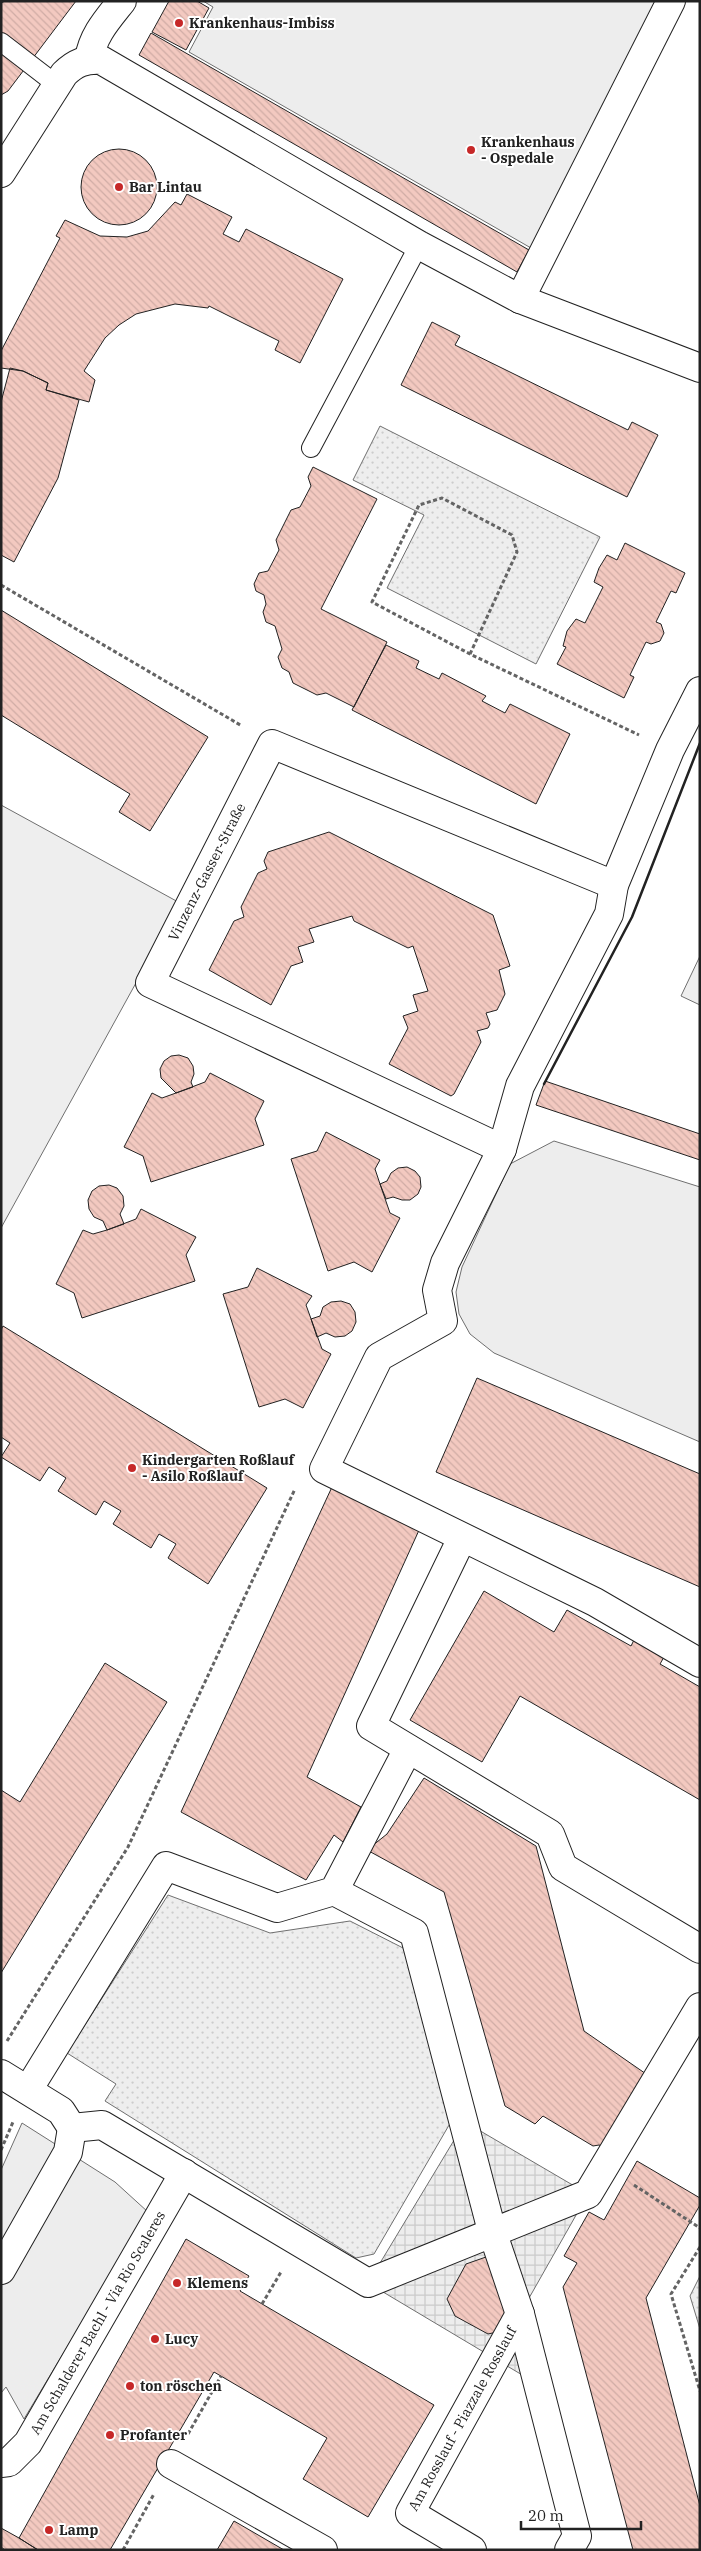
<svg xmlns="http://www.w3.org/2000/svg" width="701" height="2551" font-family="'IBM Plex Serif',serif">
	<defs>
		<pattern id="green-dots" width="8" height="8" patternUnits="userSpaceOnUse" patternTransform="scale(1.25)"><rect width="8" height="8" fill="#eee"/><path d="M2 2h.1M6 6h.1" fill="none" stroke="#ccc" stroke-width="1.8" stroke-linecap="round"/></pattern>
		<pattern id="plaza-grid" width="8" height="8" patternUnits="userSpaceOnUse" patternTransform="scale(1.25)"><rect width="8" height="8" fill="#ededed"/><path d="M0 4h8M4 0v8" fill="none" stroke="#cbcbcb"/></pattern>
		<pattern id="building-back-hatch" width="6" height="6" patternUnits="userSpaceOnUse" patternTransform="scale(1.25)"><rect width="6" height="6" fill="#f3c9c0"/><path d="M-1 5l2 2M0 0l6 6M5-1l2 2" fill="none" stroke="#d0aca5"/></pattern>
	</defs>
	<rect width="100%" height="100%" fill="#fff"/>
	<!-- green -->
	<path fill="url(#green-dots)" stroke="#6f6f6f" d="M380 426 600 537 536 664 387 588 424 515 353 480Z
		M168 1895 270 1933 350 1921 407 1950 452 2120 374 2254 356 2258 105 2101 116 2084 67 2053Z
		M700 2276V2329L690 2296Z"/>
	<!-- pitch -->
	<path fill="#eee" stroke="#6f6f6f" d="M1 805 180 903 1 1228Z
		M700 956V1005L681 996Z"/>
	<!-- parking -->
	<path fill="#ededed" stroke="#6f6f6f" d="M203 1H660L531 248 189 52 213 7Z
		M554 1141 700 1187V1442L494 1353 470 1334 459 1314 456 1292 462 1267 510 1164Z
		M22 2123 115 2182 148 2212 24 2419 6 2387 1 2393V2170Z"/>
	<!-- plaza -->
	<path fill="url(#plaza-grid)" stroke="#6f6f6f" d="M465 2122 588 2194 520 2314 539 2385 368 2283Z"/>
	<!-- building -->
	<path fill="url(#building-back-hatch)" stroke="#222" d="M5 1H76L8 91 1 95V3Z
		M169 1H197L209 8 186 50 152 32Z
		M151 33 529 250 517 272 139 55Z
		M81 187a38 38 0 1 1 76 0a38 38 0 1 1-76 0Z
		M187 194 232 217 223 234 239 242 246 229 343 279 300 363 275 350 279 341 209 306 208 308 175 304 136 314 119 325 105 338 84 371 95 380 89 402 46 390 48 383 23 371 1 368V351L60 238 56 236 65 220 100 236 127 237 148 231 175 202 181 205Z
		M432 322 460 336 455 345 628 430 632 422 658 435 627 497 401 385Z
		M10 368 23 371 48 383 46 390 79 400 58 478 14 562 1 555V402Z
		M313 467 377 499 321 609 387 642 354 707 326 693 317 695 293 683 289 672 282 668 278 657 282 649 275 626 266 622 263 612 266 604 264 595 256 591 254 584 259 573 268 571 279 550 276 540 291 510 300 507 311 486 308 477Z
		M625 543 685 573 676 593 671 591 656 622 661 624 664 633 660 641 651 644 646 642 630 675 634 677 624 698 557 664 566 647 563 646 567 631 576 619 585 623 603 587 594 582 599 568 607 555 617 560Z
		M1 610 208 737 150 831 119 812 130 794 1 715Z
		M386 645 419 661 416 668 439 679 442 673 486 696 482 701 505 713 510 704 570 734 536 804 352 710Z
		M329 832 493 915 510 966 499 970 505 994 497 1010 486 1013 490 1024 488 1028 477 1031 481 1042 454 1094 451 1096 389 1064 408 1028 403 1016 418 1011 413 995 428 991 413 946 408 948 354 921 352 916 309 929 314 942 298 947 303 962 291 966 271 1005 209 970 234 921 244 917 241 907 258 873 267 869 264 861 268 852Z
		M179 1055 188 1058 193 1066 194 1074 191 1082 193 1087 176 1093 161 1078 160 1069 164 1061 171 1056Z
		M210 1073 264 1101 255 1119 264 1145 151 1182 143 1156 124 1147 152 1093 162 1098 176 1093 205 1082Z
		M545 1081 700 1134V1160L536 1105Z
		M326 1132 380 1160 375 1169 380 1184 390 1213 400 1218 372 1272 354 1262 328 1271 291 1159 317 1151Z
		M407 1167 415 1171 420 1177 421 1187 418 1194 410 1200H402L393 1197 386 1199 380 1184 387 1181 391 1173 398 1168Z
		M109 1185 117 1188 123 1196 124 1206 120 1214 124 1224 107 1230 103 1221 94 1217 89 1209 88 1200 92 1191 99 1186Z
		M141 1209 196 1237 186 1255 195 1281 82 1318 74 1293 56 1284 83 1230 93 1234 107 1230 136 1219Z
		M257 1268 312 1296 306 1305 322 1349 331 1354 303 1408 285 1399 259 1407 223 1294 248 1287Z
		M341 1301 350 1304 355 1312 356 1322 352 1331 345 1336 335 1337 326 1333 317 1337 311 1319 320 1316 323 1307 331 1302Z
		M3 1326 267 1488 208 1584 168 1558 176 1544 159 1534 151 1548 113 1524 121 1511 104 1501 96 1515 58 1491 66 1478 49 1467 40 1481 1 1457 10 1443 1 1437V1330Z
		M477 1378 700 1474V1587L436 1472Z
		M332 1487 420 1528 307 1777 361 1807 343 1842 334 1835 306 1880 181 1812Z
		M484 1591 554 1632 567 1610 631 1646 634 1640 664 1657 660 1664 700 1687V1800L520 1696 482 1762 410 1720Z
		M105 1663 167 1702 1 1973V1790L20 1802Z
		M424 1778 536 1846 584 2031 649 2076 608 2149 599 2145 593 2146 543 2116 535 2124 505 2106 444 1892 367 1850 387 1834Z
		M637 2161 700 2198V2205L646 2298 700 2506V2550H633L563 2287 577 2263 564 2256 589 2212 604 2220Z
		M186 2239 249 2276 240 2291 434 2405 368 2517 303 2479 327 2438 214 2372 110 2550H38L19 2538Z
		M486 2257 519 2276 506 2330 488 2334 455 2316 447 2299 466 2264Z
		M234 2521 284 2550H217Z
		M1 2528 19 2538 38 2550H5L1 2547Z"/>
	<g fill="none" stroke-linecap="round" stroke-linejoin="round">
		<!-- lane casing -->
		<g stroke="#222" stroke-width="20">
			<path id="lane" d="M1 42 57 85
				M311 448 419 245"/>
		</g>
		<!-- street casing -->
		<g stroke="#222" stroke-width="30">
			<g id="street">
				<path d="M89 59C93 35 107 20 122 1"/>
				<path d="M1 173 64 74C75 63 85 59 101 60L419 245 520 299 700 368"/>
				<path d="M520 299 671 1"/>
				<path d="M700 691 670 750 614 885 609 914 520 1086 502 1149 445 1263 437 1290 443 1321 379 1357 324 1469 595 1602 700 1663"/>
				<path id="s1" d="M502 1149 150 983 272 744 614 885"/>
				<path d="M462 1538 371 1726 550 1834 563 1867 700 1949"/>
				<path d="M334 1891 414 1933 492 2231 520 2314 577 2536 569 2550"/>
				<path d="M1 2074 61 2111 72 2128"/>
				<path d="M28 2090 166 1866 277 1908 334 1891 408 1749"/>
				<path d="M72 2128 102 2125 368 2283 588 2194 700 2007"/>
				<path d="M1 2270 68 2152 72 2128"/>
				<path id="s2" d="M1 2463 9 2462 28 2443 184 2173"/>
				<path d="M171 2464 323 2550"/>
				<path id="s3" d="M472 2550 410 2513 520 2314"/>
			</g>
		</g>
		<!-- path -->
		<path stroke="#646464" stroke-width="3" stroke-dasharray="4 2.5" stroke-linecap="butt" d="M1 585 242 726
			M470 654 517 552 512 535 442 498 419 505 372 602 470 654 639 735
			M7 2041 128 1847 295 1489
			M1 2150 13 2122
			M634 2185 700 2228
			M700 2247 671 2294 700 2391
			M262 2304 281 2272
			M188 2434 221 2376
			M123 2550 154 2494"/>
		<!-- lane -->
		<use href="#lane" stroke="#fff" stroke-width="18"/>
		<!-- street -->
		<use href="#street" stroke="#fff" stroke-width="28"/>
		<!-- wall -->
		<path stroke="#222" stroke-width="2.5" d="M544 1084 632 917 700 743"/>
	</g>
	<!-- markers -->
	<g fill="#c62828" stroke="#fff" stroke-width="2">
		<circle cx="179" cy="23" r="5"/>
		<circle cx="471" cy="150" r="5"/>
		<circle cx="119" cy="187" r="5"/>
		<circle cx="132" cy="1468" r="5"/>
		<circle cx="177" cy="2283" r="5"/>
		<circle cx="155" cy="2339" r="5"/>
		<circle cx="130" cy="2386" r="5"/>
		<circle cx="110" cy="2435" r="5"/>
		<circle cx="49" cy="2530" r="5"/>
	</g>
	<g text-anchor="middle" stroke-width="4" stroke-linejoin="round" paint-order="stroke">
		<!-- poi labels -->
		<g font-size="14" font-weight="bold" fill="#222" stroke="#fff" text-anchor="start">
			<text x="189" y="28">Krankenhaus-Imbiss</text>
			<text x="481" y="147">Krankenhaus<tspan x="481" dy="16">- Ospedale</tspan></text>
			<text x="129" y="192">Bar Lintau</text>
			<text x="142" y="1465">Kindergarten Roßlauf<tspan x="142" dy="16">- Asilo Roßlauf</tspan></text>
			<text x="187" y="2288">Klemens</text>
			<text x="165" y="2344">Lucy</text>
			<text x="140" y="2391">ton röschen</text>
			<text x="120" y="2440">Profanter</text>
			<text x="59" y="2535">Lamp</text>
		</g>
		<!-- street labels -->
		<g font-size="14" fill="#222" stroke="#fff">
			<text dy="5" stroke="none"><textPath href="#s1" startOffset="514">Vinzenz-Gasser-Straße</textPath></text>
			<text dy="5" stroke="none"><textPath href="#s2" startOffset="174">Am Schalderer Bachl - Via Rio Scaleres</textPath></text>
			<text dy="5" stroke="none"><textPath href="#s3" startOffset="180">Am Rosslauf - Piazzale Rosslauf</textPath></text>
		</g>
	</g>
	<!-- border -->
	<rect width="701" height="2551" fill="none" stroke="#222222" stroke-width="5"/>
	<!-- scale -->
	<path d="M521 2521v8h120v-8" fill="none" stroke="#222222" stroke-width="2.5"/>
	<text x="528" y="2521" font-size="15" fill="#222222" stroke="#ffffff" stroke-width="4" paint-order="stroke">20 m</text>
</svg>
